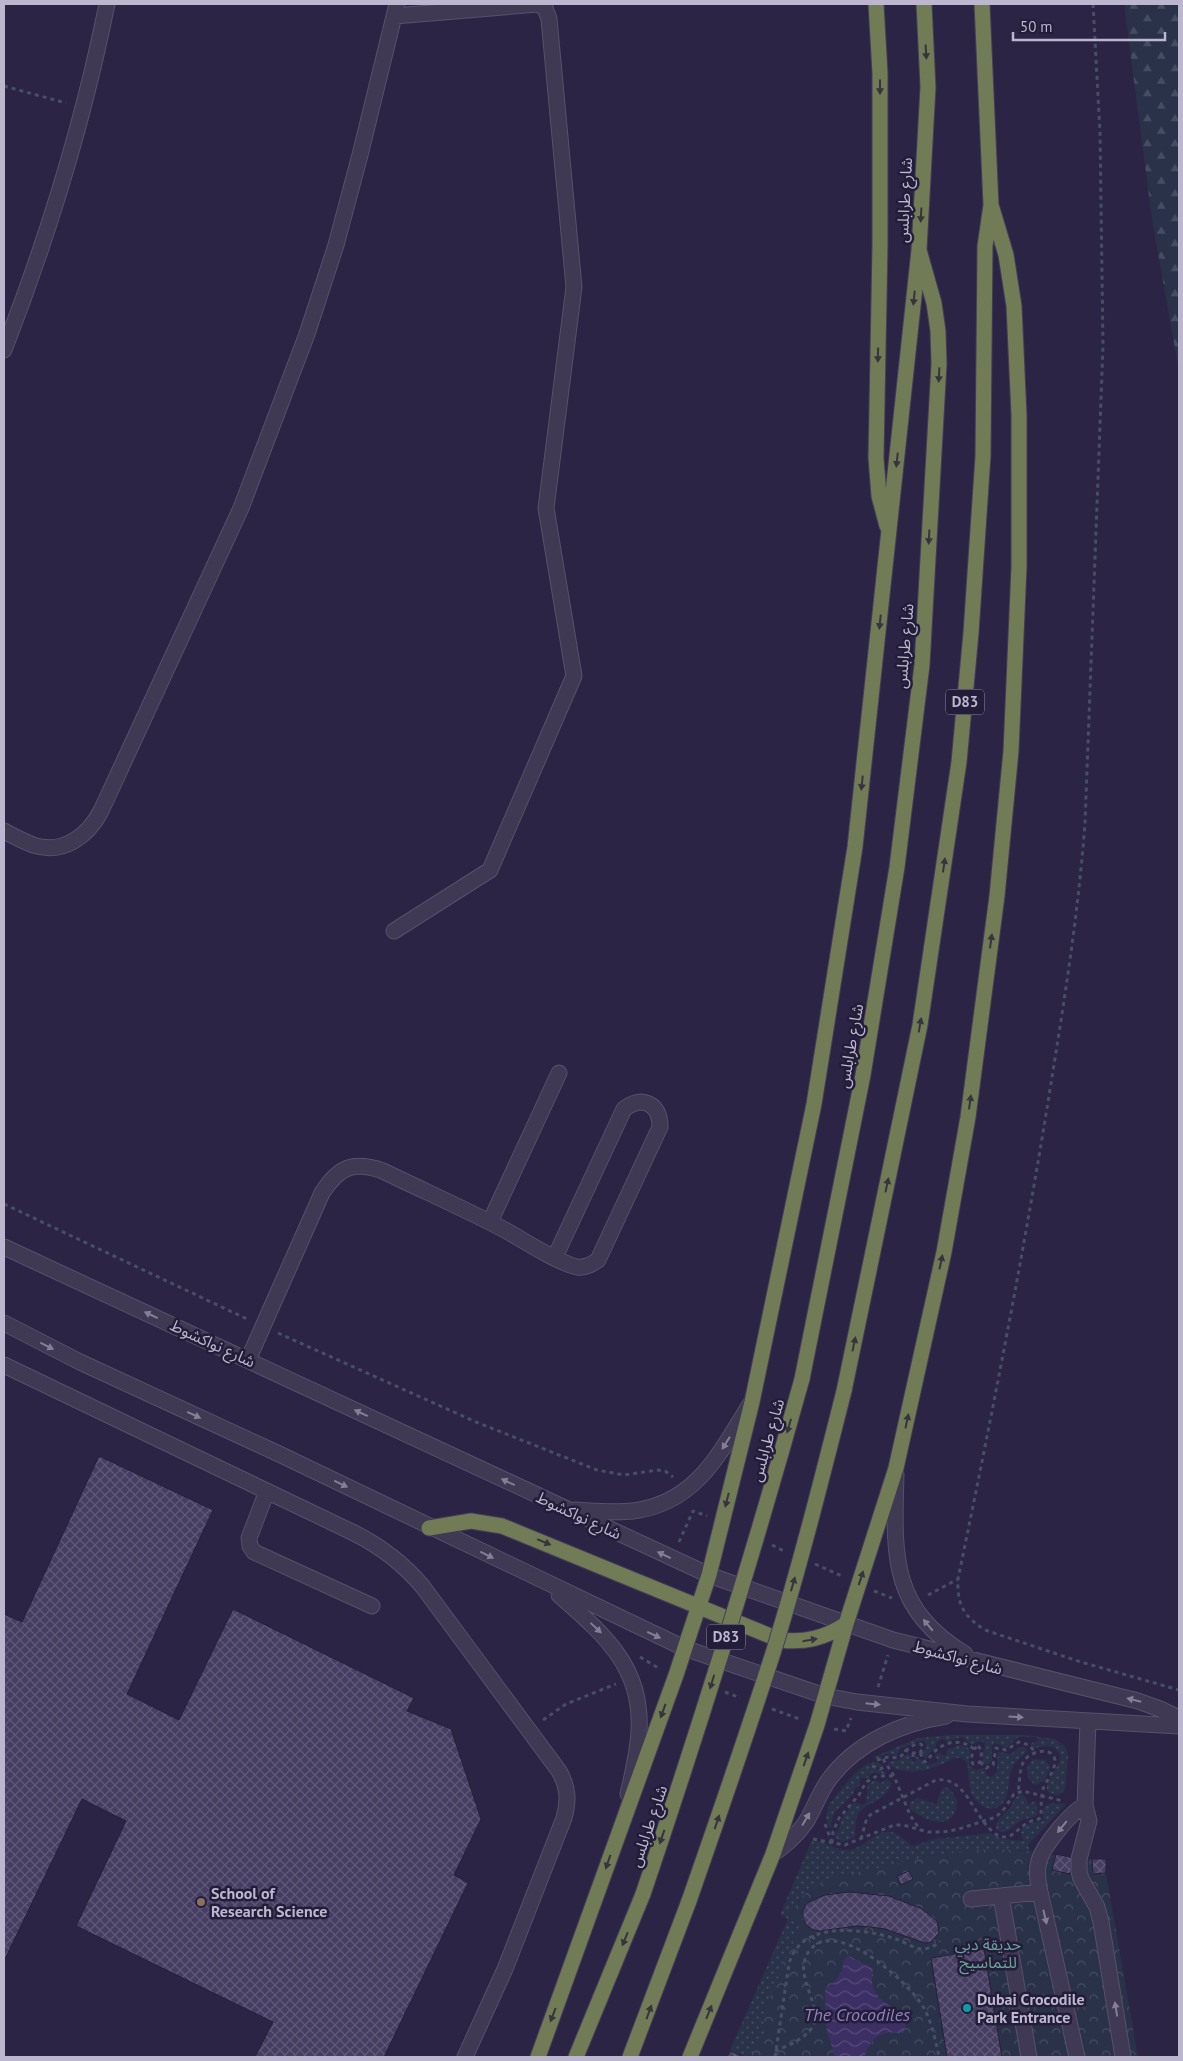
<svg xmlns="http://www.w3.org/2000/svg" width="1183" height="2061" font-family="'PT Sans','Noto Sans Arabic',sans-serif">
	<defs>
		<pattern id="forest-firs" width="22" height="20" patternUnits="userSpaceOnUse" patternTransform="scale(1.25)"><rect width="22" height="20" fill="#293249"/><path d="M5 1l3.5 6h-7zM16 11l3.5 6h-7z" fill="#464d62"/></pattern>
		<pattern id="park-crowns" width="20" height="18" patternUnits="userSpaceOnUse" patternTransform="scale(1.25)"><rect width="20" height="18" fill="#293249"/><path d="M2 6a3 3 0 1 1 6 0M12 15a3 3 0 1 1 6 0" fill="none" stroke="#464d62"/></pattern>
		<pattern id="garden-dots" width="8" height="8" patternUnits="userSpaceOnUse" patternTransform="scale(1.25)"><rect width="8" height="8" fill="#293249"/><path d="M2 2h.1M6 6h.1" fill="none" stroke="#464d62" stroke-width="1.8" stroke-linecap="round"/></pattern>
		<pattern id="water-waves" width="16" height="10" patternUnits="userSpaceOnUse" patternTransform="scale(1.25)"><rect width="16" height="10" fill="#3c2f64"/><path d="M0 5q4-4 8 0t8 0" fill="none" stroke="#564b79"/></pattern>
		<pattern id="building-cross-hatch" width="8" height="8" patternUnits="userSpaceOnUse" patternTransform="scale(1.25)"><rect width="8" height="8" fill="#463e62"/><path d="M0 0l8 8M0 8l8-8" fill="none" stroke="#5f5877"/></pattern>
	</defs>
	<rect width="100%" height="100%" fill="#2b2445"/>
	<!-- forest -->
	<path fill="url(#forest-firs)" d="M1124 4H1179V371L1152 219Z"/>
	<!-- park -->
	<path fill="url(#park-crowns)" d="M982 1848 1030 1851 1079 1859H1106V1873L1138 2057H727L788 1919C793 1909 799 1899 808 1891 824 1877 849 1874 869 1870 907 1861 943 1852 982 1848Z"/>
	<!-- garden -->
	<path fill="url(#garden-dots)" d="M950 1735H1026L1055 1739 1065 1746 1068 1755 1065 1790 1057 1796 1047 1791C1045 1778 1060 1769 1060 1756 1056 1743 1044 1746 1034 1748L1030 1744 1039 1740 1037 1737H1018L1006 1748 995 1743 992 1746V1761L987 1765 982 1762 985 1743 980 1741 971 1745 962 1737 948 1741 942 1739 937 1742 935 1749 932 1750 925 1759 922 1753 927 1746 924 1741H920L900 1749 897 1756 887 1754 876 1759 874 1757 918 1738Z
		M960 1745 969 1748 971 1752C969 1759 967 1767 976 1770L984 1768 987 1775 992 1777 997 1771 998 1752 1011 1754 1020 1747H1025L1027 1751C1023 1756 1016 1761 1013 1766 1005 1781 1014 1807 990 1809 955 1798 979 1760 959 1758 955 1757 949 1761 945 1763 930 1769 916 1774 900 1770 894 1768 891 1768 888 1762L899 1760 907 1754 910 1755 913 1763 916 1760 914 1756H916C925 1762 925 1769 938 1761L935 1755 939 1753 945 1756 948 1749Z
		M1034 1759 1046 1760 1050 1768 1045 1780 1036 1785C1025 1780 1024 1766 1034 1759Z
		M877 1762 884 1766 877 1767 872 1764 871 1767 886 1772 885 1775 873 1772 868 1778H860V1786L855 1788 853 1794 834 1813 831 1824 833 1829 829 1827 826 1818 829 1804 854 1774 866 1764Z
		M887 1779 892 1783C884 1805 865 1800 857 1816 855 1822 856 1831 855 1837L843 1842 836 1839 834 1835C841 1830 838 1826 842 1819 844 1815 849 1811 852 1804L856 1803 862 1805 866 1803 868 1784 875 1780 881 1783Z
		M946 1787 951 1790 957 1801C956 1833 926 1822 910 1809L909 1803 917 1798 936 1804 942 1789Z
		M1021 1794 1025 1797 1028 1804 1036 1801 1038 1815C1033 1818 1028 1818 1022 1820 1013 1825 1008 1836 996 1830V1824L999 1819 1010 1808 1016 1797Z
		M1053 1803 1066 1804 1028 1845 1030 1851C971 1845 926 1856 870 1870 850 1874 824 1877 808 1891 799 1898 793 1908 788 1918L801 1924 764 2011V2033L750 2057H744L730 2051 788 1919 780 1915 811 1842C823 1837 834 1851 848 1850 865 1849 879 1824 897 1834 902 1837 907 1842 912 1846L935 1839 990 1833 1002 1839 1023 1841 1021 1833 1022 1828 1026 1825 1043 1820V1808L1046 1805Z"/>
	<!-- water -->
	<path fill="url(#water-waves)" d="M849 1956 873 1969C864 2005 905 2004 906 2027L900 2033C880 2030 871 2038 864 2057H835L826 2027 825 1989C836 1982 844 1973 843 1961Z"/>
	<!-- building -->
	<path fill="url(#building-cross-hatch)" stroke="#261f3b" d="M99 1456 213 1510 127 1694 179 1720 233 1609 414 1698 407 1711 451 1729 481 1819 454 1875 468 1883 384 2057H255L273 2022 76 1926 126 1821 82 1799 4 1961V1614L22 1622Z
		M1056 1854 1074 1858 1070 1874 1052 1870Z
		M1092 1859H1106V1873L1093 1874Z
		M909 1871 913 1879 901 1885 897 1876Z
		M849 1892 889 1896 922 1909 937 1921 939 1933 931 1942 925 1943 885 1929 871 1927 856 1926 820 1931 813 1930 806 1925 803 1918V1910L807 1903 825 1895Z
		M984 1949 1002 2057H947L931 1958Z
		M730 2051 744 2057H727Z"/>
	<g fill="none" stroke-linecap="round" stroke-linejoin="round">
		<!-- minor casing -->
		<g stroke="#57516b" stroke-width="17">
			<path id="minor" d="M4 350C48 237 83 123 107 4
				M4 831C13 836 23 841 33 845 63 855 88 836 101 811L241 508 307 334 336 245 360 155 397 4
				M394 931 490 870 574 676 546 508 574 287 549 19 545 8 538 4 395 16
				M490 1222 559 1073
				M4 1247 709 1575 893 1640 1138 1701 1160 1709 1179 1718
				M4 1323 80 1362 277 1453 684 1648 825 1696 857 1702 967 1714 1179 1726
				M248 1360 322 1193C339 1166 354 1161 383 1171 424 1191 465 1209 505 1230 525 1241 556 1262 577 1267 586 1268 592 1264 598 1260L660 1127C660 1104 643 1095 624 1109L555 1257
				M4 1365 354 1533C382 1547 403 1563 423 1587L559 1771C568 1787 569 1800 564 1818L505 1969 465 2057
				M896 1474C894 1553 889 1608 965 1654
				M267 1491 249 1538 250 1546 254 1552 372 1606
				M575 1510C594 1511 614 1513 633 1511 697 1503 720 1452 751 1403
				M559 1595C607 1637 647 1671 638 1742 636 1759 632 1777 628 1794
				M1088 1721 1085 1805 1089 1821 1079 1859V1871L1081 1879 1097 1907 1101 1922 1123 2057
				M773 1854C786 1845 797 1835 806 1822 814 1809 819 1794 828 1781 855 1743 901 1723 946 1716
				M1001 1896 1029 2057
				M971 1899 1040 1892
				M1077 2057 1040 1892C1038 1882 1036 1872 1039 1861 1043 1846 1071 1812 1085 1805"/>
		</g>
		<!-- highway casing -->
		<g stroke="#443d58" stroke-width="17">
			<path id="highway" d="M876 4 880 73V246L876 458 879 496 887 526
				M802 1379 863 1075 897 867 922 665 939 364 938 331 934 303 919 250 928 87 924 4
				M844 1391 920 1025 959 762 971 633 983 456 985 246 991 205 982 4
				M429 1528 471 1521 502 1526 780 1640C805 1643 825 1638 846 1624
				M538 2057 676 1675 709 1575 752 1402 814 1104 855 847 919 250
				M576 2057 643 1894
				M630 2057 689 1901
				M690 2057 773 1854 817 1725 846 1624 896 1468 944 1252 968 1117 997 896 1011 751 1019 567V415L1014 306 1006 255 991 205"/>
		</g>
		<!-- path -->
		<path stroke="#474f64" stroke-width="3" stroke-dasharray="4 4" stroke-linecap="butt" d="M1093 4 1100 132 1103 346 1085 823C1078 917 1063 1009 1048 1102 1022 1262 991 1420 958 1579 957 1604 963 1616 985 1630L1081 1662 1179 1690
			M4 86 66 103
			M4 1204 247 1319
			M278 1333 476 1422 597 1470 624 1475 658 1470 665 1471 673 1477
			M679 1542 693 1511 707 1516
			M772 1545 784 1551
			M815 1564 844 1577
			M874 1591 892 1598
			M928 1595 958 1579
			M640 1657 660 1669
			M878 1687 888 1655
			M725 1692 740 1698
			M772 1709 802 1720
			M543 1720 566 1704 616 1684
			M834 1729 846 1731 851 1718
			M978 1746 982 1751 980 1762 976 1764H973L971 1759 974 1749Z
			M913 1753V1760
			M920 1753 925 1762C929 1760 930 1756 933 1753 945 1741 960 1738 974 1749
			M883 1759 894 1776 910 1815 920 1830
			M877 1760 888 1757 899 1758C907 1751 909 1744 921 1744L923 1747 920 1753H913L904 1750
			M980 1762 986 1768 993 1765 996 1748 1006 1750 1019 1742 1029 1745 1035 1752
			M872 1766 880 1769 887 1766
			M825 1824 831 1840
			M813 1839 845 1845 894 1825H903L928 1832H943L959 1829 996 1817 1004 1809 1014 1794 1023 1791 1063 1801
			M861 1839 866 1821 870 1815 936 1780C965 1776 972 1813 992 1831 996 1835 1000 1837 1006 1837 1016 1836 1022 1821 1039 1819L1041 1816C1041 1807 1041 1798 1043 1789 1046 1781 1056 1769 1055 1760 1052 1745 1029 1752 1024 1761 1019 1769 1020 1782 1018 1792
			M832 1843 833 1832 839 1818 859 1795 866 1782 877 1776H894
			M812 1936 818 1944
			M775 2051C787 2046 803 2040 811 2029 828 2007 785 1971 814 1946 842 1922 912 1985 925 2010 932 2024 936 2042 939 2057
			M775 2057 789 1964C800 1921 860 1928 893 1938 903 1941 912 1948 922 1949 929 1949 935 1946 940 1941"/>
		<!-- minor -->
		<use href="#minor" stroke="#3f3954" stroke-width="15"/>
		<!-- highway -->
		<use href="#highway" stroke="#717b55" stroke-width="15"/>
		<!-- highway-bridge casing -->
		<g stroke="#443d58" stroke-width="17" stroke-linecap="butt">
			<path id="highway-bridge" d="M643 1894C701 1723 754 1552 802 1379
				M689 1901C718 1818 747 1734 774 1650 800 1565 822 1478 844 1391"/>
		</g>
		<!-- highway-bridge -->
		<use href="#highway-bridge" stroke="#717b55" stroke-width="15"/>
	</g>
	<!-- one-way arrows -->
	<defs><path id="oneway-solid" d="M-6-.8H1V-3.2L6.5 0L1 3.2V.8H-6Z" transform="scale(1.25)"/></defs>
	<g fill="#373440">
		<use href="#oneway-solid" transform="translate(926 52) rotate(87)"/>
		<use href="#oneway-solid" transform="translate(880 87) rotate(90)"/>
		<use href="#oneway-solid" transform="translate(921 215) rotate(93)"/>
		<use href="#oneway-solid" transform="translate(914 298) rotate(96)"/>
		<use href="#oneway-solid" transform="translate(878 355) rotate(91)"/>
		<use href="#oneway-solid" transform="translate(939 375) rotate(93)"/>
		<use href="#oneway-solid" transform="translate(897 460) rotate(96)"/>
		<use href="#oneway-solid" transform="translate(929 537) rotate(93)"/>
		<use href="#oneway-solid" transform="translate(880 622) rotate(96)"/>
		<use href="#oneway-solid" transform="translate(862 783) rotate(96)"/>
		<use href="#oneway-solid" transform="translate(944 865) rotate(-82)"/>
		<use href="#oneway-solid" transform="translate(991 941) rotate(-82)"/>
		<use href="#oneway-solid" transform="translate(920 1025) rotate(-80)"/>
		<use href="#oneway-solid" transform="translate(970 1102) rotate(-82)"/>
		<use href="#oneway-solid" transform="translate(887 1185) rotate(-78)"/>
		<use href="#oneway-solid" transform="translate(941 1262) rotate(-78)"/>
		<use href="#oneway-solid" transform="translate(854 1344) rotate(-78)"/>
		<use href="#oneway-solid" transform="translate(907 1421) rotate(-78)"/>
		<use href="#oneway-solid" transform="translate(789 1426) rotate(106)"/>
		<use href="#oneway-solid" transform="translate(727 1500) rotate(104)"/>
		<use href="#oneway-solid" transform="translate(544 1542) rotate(23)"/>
		<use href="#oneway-solid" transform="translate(861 1578) rotate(-72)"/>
		<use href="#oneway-solid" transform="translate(793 1584) rotate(-74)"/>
		<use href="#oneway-solid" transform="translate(810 1640) rotate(-10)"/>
		<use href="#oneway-solid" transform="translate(712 1682) rotate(107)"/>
		<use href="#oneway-solid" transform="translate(663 1711) rotate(110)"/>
		<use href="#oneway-solid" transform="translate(806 1759) rotate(-71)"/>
		<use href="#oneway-solid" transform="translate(717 1822) rotate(-71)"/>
		<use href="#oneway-solid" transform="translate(662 1837) rotate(109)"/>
		<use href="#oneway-solid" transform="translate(608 1862) rotate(109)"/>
		<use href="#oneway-solid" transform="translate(625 1939) rotate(112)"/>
		<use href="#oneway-solid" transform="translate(649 2012) rotate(-70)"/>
		<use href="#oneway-solid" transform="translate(709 2012) rotate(-68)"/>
		<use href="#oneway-solid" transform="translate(553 2015) rotate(111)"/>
	</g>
	<g fill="#847e97">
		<use href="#oneway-solid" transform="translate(151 1315) rotate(-155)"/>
		<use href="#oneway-solid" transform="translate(47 1346) rotate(27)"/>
		<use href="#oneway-solid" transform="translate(361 1413) rotate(-155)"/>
		<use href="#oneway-solid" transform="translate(194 1415) rotate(25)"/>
		<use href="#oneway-solid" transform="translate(726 1443) rotate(122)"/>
		<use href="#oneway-solid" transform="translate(508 1482) rotate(-155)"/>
		<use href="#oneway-solid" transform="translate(341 1484) rotate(26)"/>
		<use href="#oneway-solid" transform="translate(487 1555) rotate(26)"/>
		<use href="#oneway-solid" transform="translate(664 1555) rotate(-155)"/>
		<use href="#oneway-solid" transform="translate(928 1625) rotate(-130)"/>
		<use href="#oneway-solid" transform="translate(596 1628) rotate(43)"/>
		<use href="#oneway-solid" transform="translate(654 1635) rotate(25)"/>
		<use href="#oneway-solid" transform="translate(1134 1700) rotate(-166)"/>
		<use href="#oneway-solid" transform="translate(873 1704) rotate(6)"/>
		<use href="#oneway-solid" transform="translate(1016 1717) rotate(4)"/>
		<use href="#oneway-solid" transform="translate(806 1819) rotate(-59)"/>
		<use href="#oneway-solid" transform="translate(1062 1827) rotate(129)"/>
		<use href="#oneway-solid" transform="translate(1045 1917) rotate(77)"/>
		<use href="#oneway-solid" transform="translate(1116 2009) rotate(-99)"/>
	</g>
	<!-- markers -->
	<circle fill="#8d6e63" stroke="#241d39" stroke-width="2" cx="201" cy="1902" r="5"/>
	<circle fill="#0f9aa8" stroke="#241d39" stroke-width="2" cx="967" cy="2008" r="5"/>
	<g text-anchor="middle" stroke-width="5" stroke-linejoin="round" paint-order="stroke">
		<!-- shield labels -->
		<g fill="#241d39" stroke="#8e88a1" stroke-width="1">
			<rect x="946" y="689.5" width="38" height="25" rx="4"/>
			<rect x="707" y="1624.5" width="38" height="25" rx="4"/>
		</g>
		<g font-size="15" font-weight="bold" fill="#bcb6ce">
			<text x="965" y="707">D83</text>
			<text x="726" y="1642">D83</text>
		</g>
		<!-- street labels -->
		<g font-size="16" fill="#bcb6ce" stroke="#241d39">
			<text transform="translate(904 200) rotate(-87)" y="6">شارع طرابلس</text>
			<text transform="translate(904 646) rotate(-85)" y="6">شارع طرابلس</text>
			<text transform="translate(850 1046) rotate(-80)" y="6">شارع طرابلس</text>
			<text transform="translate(213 1343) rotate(25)" y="6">شارع نواكشوط</text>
			<text transform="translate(767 1440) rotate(-74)" y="6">شارع طرابلس</text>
			<text transform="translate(579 1515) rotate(25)" y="6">شارع نواكشوط</text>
			<text transform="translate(958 1657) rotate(15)" y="6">شارع نواكشوط</text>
			<text transform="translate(648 1826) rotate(-71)" y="6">شارع طرابلس</text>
		</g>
		<!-- poi labels -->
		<g font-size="16" font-weight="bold" fill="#bcb6ce" stroke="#241d39" text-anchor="start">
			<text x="211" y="1899">School of<tspan x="211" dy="18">Research Science</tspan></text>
			<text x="977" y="2005">Dubai Crocodile<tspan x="977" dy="18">Park Entrance</tspan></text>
		</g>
		<!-- park labels -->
		<g font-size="16" fill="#6ba19b" stroke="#241d39">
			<text x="988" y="1950">حديقة دبي<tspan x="988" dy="18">للتماسيح</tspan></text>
		</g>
		<!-- water labels -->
		<g font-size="18" font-style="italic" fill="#8f82bc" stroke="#241d39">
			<text x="857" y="2021">The Crocodiles</text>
		</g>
	</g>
	<!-- border -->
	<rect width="1183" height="2061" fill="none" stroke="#bcb6ce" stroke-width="10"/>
	<!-- scale -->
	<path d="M1013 32v8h152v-8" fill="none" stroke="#bcb6ce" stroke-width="2.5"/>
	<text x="1020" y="32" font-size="15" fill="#bcb6ce" stroke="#241d39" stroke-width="4" paint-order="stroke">50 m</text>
</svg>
